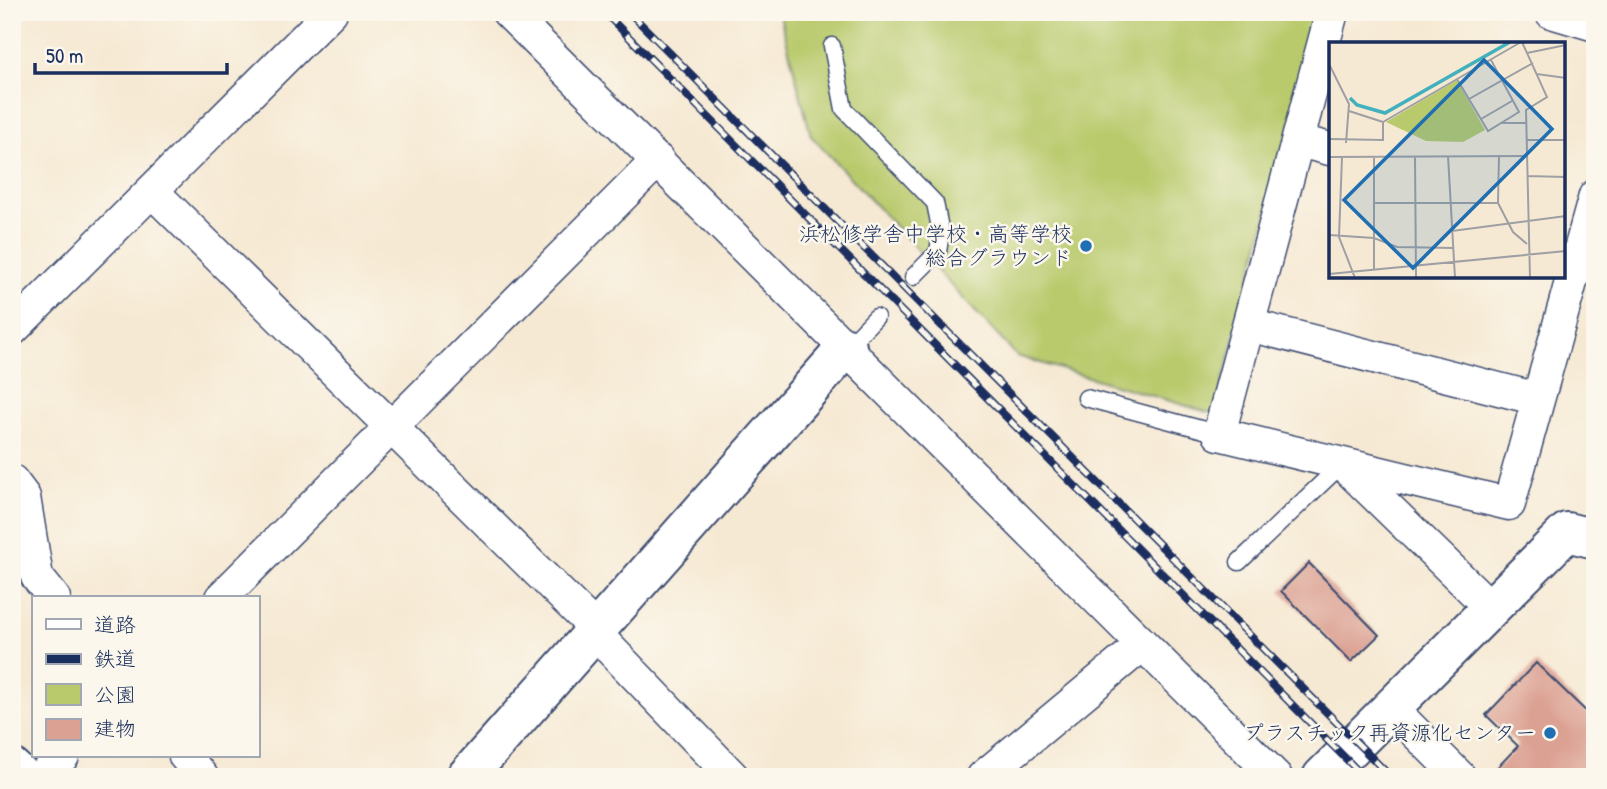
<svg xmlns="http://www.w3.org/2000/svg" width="1607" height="789" font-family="'Patrick Hand','Klee One',sans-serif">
	<rect width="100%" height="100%" fill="#fbf7ec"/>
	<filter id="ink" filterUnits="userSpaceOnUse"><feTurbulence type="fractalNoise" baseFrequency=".0143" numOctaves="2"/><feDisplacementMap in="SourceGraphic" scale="14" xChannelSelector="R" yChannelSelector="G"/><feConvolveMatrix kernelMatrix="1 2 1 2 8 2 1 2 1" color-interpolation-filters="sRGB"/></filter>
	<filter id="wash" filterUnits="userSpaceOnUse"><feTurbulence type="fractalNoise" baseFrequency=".00686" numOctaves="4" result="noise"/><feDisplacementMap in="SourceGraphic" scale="28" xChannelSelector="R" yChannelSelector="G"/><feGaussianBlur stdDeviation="1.57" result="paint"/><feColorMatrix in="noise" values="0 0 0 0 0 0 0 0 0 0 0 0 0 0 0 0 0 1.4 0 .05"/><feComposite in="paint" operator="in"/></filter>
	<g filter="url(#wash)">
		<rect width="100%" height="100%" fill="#f6e9d3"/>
		<!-- green -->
		<path fill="#b9ca6d" stroke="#6a7c66" stroke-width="2" d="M779 12H1321L1214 414 1017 356 811 136Z"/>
		<g id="blocks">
			<!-- building -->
			<path fill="#dba193" d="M1309 563 1379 635 1351 662 1281 591Z
				M1536 663 1595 720V777L1490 775 1518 746 1486 715Z"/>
		</g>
	</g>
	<g filter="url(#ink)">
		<use href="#blocks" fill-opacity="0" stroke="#3c4b70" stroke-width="2"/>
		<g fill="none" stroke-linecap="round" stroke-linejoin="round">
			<!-- service casing -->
			<g stroke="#3c4b70" stroke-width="19">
				<path id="service" d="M832 46 844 109 935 203 941 233 938 252 913 277
					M847 347 876 317
					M1086 398 1219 434
					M1239 562 1342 464"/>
			</g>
			<!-- minor casing -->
			<g stroke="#3c4b70" stroke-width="35">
				<path id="minor" d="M508 12 1276 777
					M1332 12 1219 434 1509 504 1595 196
					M1551 12 1595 25
					M1299 141 1330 149
					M152 191 586 619 593 631 733 777
					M1249 325 1538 399
					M12 330 331 12
					M1344 465 1491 608
					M12 481 24 497 37 577 54 598
					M221 598 658 160
					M1392 709 1460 777
					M185 756 202 777
					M42 777 63 756
					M983 777 1142 645"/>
			</g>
			<!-- tertiary casing -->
			<g stroke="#3c4b70" stroke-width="42">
				<path id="tertiary" d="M12 768 22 777
					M466 777 847 347
					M1322 777 1567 532 1595 539"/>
			</g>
			<!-- service -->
			<use href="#service" stroke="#fff" stroke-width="16"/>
			<!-- minor -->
			<use href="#minor" stroke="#fff" stroke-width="32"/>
			<!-- tertiary -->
			<use href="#tertiary" stroke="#fff" stroke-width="38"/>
			<!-- rail casing -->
			<g stroke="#1b2f5e" stroke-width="8">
				<path id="rail" d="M604 12 1364 777
					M629 12 1391 777"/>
			</g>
			<!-- rail -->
			<use href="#rail" stroke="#fbf7ec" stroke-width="5" stroke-dasharray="16" stroke-linecap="butt"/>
		</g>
	</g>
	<!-- markers -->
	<g fill="#1f6fb2" stroke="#fbf7ec" stroke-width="2.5">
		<circle cx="1086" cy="246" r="7"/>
		<circle cx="1550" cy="733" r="7"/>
	</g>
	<g text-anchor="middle" stroke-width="5" stroke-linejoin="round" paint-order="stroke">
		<!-- poi labels -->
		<g font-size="21" fill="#1b2f5e" stroke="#fbf7ec" text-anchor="end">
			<text x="1072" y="241">浜松修学舎中学校・高等学校<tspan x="1072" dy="24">総合グラウンド</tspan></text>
			<text x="1536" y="740">プラスチック再資源化センター</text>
		</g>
	</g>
	<!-- overview -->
	<g transform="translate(1329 42)">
		<rect width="236" height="236" fill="#f6e9d3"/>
		<path d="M128 38 156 88 134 100 97 99 57 80Z" fill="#b9ca6d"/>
		<path fill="none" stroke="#42b1bd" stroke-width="3.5" d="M21 56 28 63 56 71 181 0"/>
		<path fill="none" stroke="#9e9fa4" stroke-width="2" d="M193 0 218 55 197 68 201 236M198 11 237 3M0 22 20 62 17 101M208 32 237 36M128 37 159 89 190 70 162 18M140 57 204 21M20 69 54 80M152 77 183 59M54 80 192 0M173 81H197M0 97 54 98V80M198 98H237M86 114 87 236M119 114 126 236M170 114 169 161 184 190 198 202M0 115 197 114M13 115 10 195 26 236M45 115V227M198 134 237 135M45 161H169M123 189 237 174M0 193 45 196 68 205 124 206M0 232 237 209"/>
		<path fill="#1f6fb2" fill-opacity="0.15" stroke="#1f6fb2" stroke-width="3.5" d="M155 18 223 87 84 226 15 158Z"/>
		<rect width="236" height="236" fill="none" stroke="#1b2f5e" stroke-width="3.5"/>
	</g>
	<!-- margin -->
	<rect width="1607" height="789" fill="none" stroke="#fbf7ec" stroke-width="42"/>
	<!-- legend -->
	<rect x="32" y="596" width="228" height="161" fill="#fbf7ec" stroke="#a1a7b3" stroke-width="2"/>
	<rect x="46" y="619" width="35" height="10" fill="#ffffff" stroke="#a1a7b3" stroke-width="2"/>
	<text x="94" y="632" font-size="21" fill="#1b2f5e">道路</text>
	<rect x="46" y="654" width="35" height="10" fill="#1b2f5e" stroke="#a1a7b3" stroke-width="2"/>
	<text x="94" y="666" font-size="21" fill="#1b2f5e">鉄道</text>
	<rect x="46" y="684" width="35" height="21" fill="#b9ca6d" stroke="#a1a7b3" stroke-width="2"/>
	<text x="94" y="702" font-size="21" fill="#1b2f5e">公園</text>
	<rect x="46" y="719" width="35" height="21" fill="#dba193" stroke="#a1a7b3" stroke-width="2"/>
	<text x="94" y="736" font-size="21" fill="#1b2f5e">建物</text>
	<!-- scale -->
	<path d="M35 63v10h192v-10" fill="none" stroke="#1b2f5e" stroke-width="3.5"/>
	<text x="46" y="63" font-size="21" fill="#1b2f5e" stroke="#fbf7ec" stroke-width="5" paint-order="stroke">50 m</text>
</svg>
